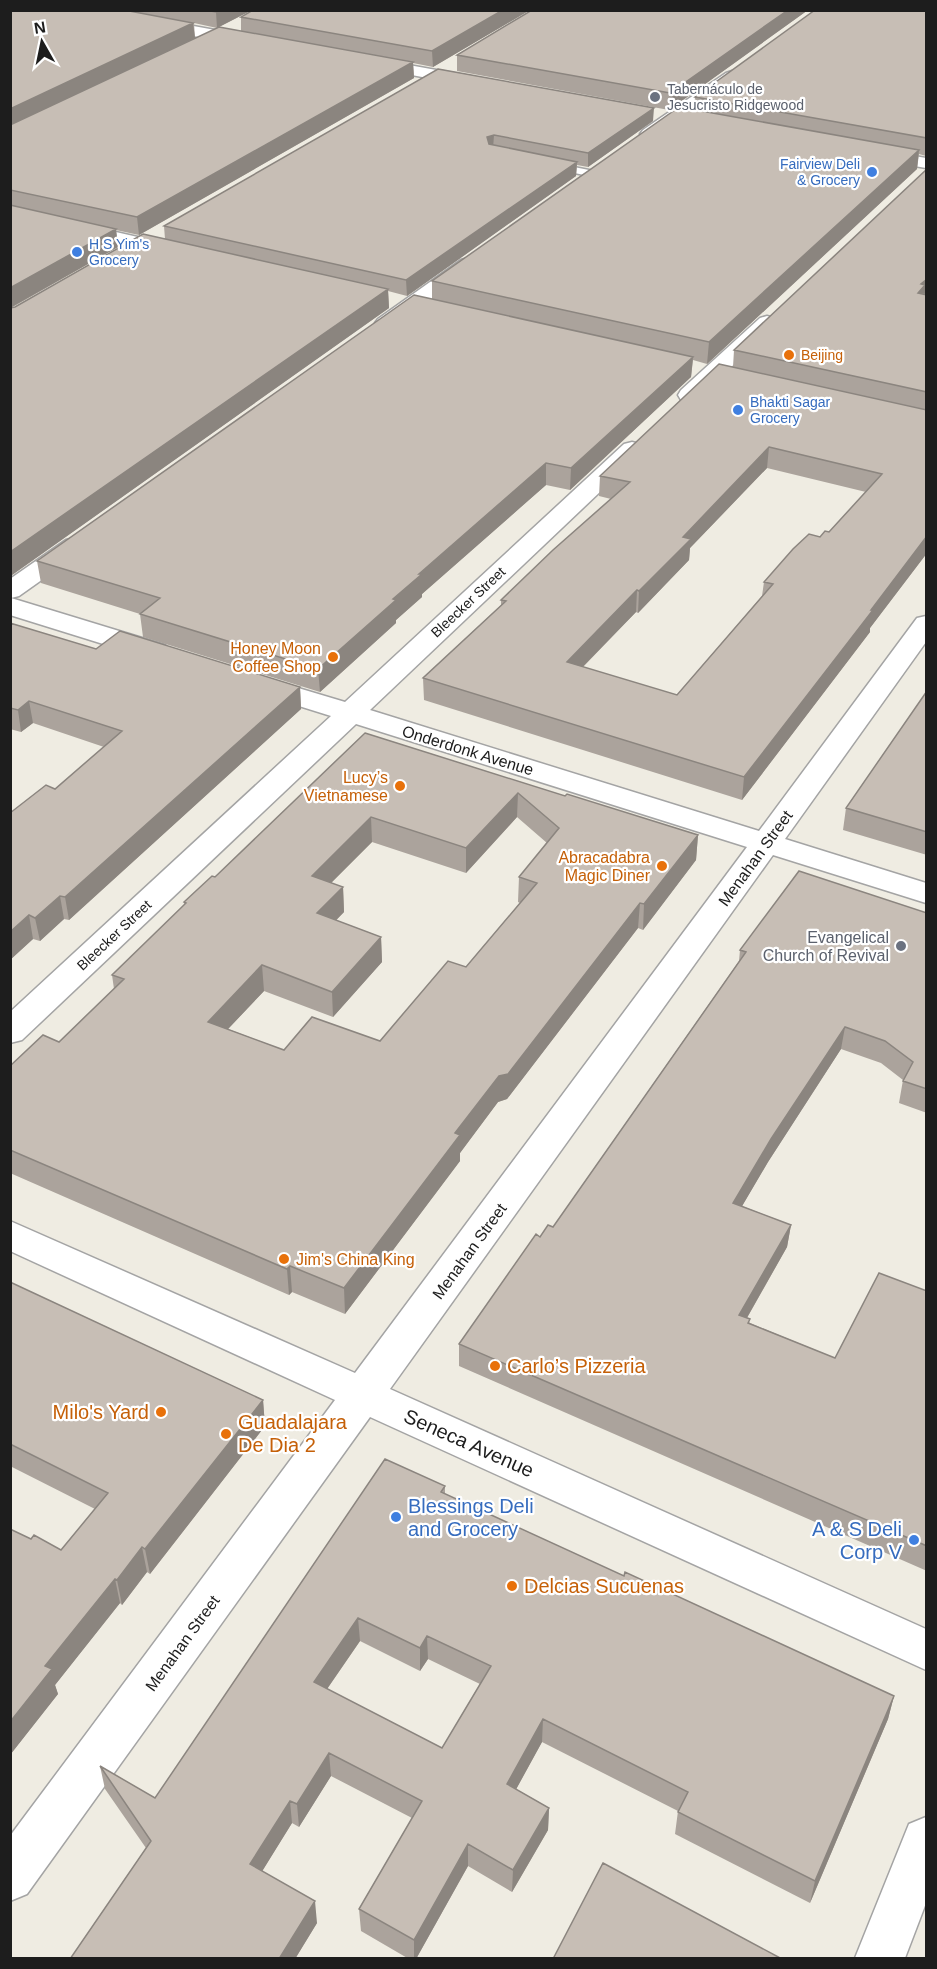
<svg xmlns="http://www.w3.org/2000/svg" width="937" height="1969" font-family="Arial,sans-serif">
	<rect width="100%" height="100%" fill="#efece2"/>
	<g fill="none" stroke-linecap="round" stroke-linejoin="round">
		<!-- lane casing -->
		<g stroke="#a4a4a4" stroke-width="3">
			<path id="lane" d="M549 162 594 171 600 174 594 177 545 167 543 165Z"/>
		</g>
		<!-- street casing -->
		<g stroke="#a4a4a4" stroke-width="3">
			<path id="street" d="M71 10H106L248 36 256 41 248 46 78 15Z
				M370 58 475 77 483 82 475 87 364 66 362 63Z
				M732 71 740 76 738 79 655 138H643L640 134 643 130 726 73Z
				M874 149 926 158V168L868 158 865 154 868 150Z
				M10 208 173 245 180 247 183 251 180 255 173 257 10 220Z
				M468 258 475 260 478 264 475 268 392 327 385 329 378 327 375 323 378 319 461 260Z
				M767 316 774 318 777 322 774 326 697 400 689 402 681 400 678 395 681 390 760 318Z
				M632 442 640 444 644 449 640 454 370 710 759 831 917 618 926 616V642L785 839 926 883V903L773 855 390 1389 926 1629V1670L370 1417 27 1894 10 1901V1836L335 1400 10 1251V1221L355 1373 747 847 356 724 22 1040 10 1043V1012L331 716 248 690 244 684 248 678 258 676 345 702 624 444Z
				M75 538 84 540 87 545 84 550 19 596 11 598 165 645 168 651 165 657 155 659 145 657 10 615V579L66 540Z
				M926 1817V1903L905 1958H855L909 1824Z"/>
		</g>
		<!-- lane -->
		<use href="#lane" fill="#fff" fill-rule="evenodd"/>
		<!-- street -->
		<use href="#street" fill="#fff" fill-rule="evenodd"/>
	</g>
	<!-- wall -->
	<path fill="#aba39c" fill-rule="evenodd" d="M10 10H252L217 28 194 23 195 38 241 31V17L530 10 433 67 413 63 414 78 139 235 116 230 118 247 11 308 15 307 165 239 164 226 438 69 653 121 588 167 577 165 576 176 407 296 388 291 389 308 12 575 10 574Z
		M532 10H808L669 110 457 71V55Z
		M927 10V157L926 156 919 154 917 169 707 364 693 360 691 377 570 490 546 485 422 594V597L396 620V623L320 692 143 637 140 614 41 583 37 561 432 299V281L694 110 695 97Z
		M927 169V553L870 628V632L742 800 424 700 423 678 501 605V600L611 499 599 496 600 476 733 367 734 350ZM767 468 866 492 829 532 820 537 764 582 762 596 677 695 583 667 636 612 638 613 689 560 690 548Z
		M10 623 96 649 300 687 301 709 69 920 64 919 40 941 33 939 10 960V813L55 789 104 747 33 723 21 732 10 729Z
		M927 691V855L843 830 846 808Z
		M365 733 565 796 698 835 696 860 643 930 638 928 507 1099 498 1102 460 1153V1161L345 1314 292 1292 289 1295 10 1173V1066L59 1042 114 989 112 975 184 905V902L215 877ZM517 817 547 843 519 877 518 902 520 903 466 967 380 1041 284 1050 228 1029 264 991 333 1017 382 962 381 937 336 920 344 912 343 887 331 883 372 842 466 873Z
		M927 913V1113L899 1103 903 1080 881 1063 841 1049 768 1162 742 1206 791 1225 787 1247 747 1318 750 1323 835 1358 927 1291V1571L459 1366V1344L540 1237 553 1227 739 961 740 950Z
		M10 1282 263 1400 265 1426 150 1574 147 1572 122 1605 120 1603 55 1685 58 1694 10 1755 31 1539 61 1550 95 1509 10 1466Z
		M445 1486V1494L624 1576 894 1696 888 1719 810 1903 675 1834 678 1811 542 1742 516 1789 549 1808 548 1830 512 1892 468 1866 416 1959H409L361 1931 359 1909 412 1818 331 1776 299 1827 292 1823 262 1871 317 1923 295 1959H70L146 1848 105 1789 100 1766 155 1798ZM360 1641 420 1671 428 1659 480 1684 442 1748 327 1689Z"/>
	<!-- shaded-wall -->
	<path fill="#8b857f" d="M219 10H252L217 28 216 12Z
		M503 10H530L433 67 432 51Z
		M788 10H808L669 110 670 93Z
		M193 23 195 38 10 126V109Z
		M413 62 414 78 139 235 137 217Z
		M654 108 653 121 588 167V153Z
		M494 135 493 149 487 151V137Z
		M919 150 917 169 707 364 709 342Z
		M577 162 576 176 407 296 406 280Z
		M116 229 118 247 10 308V288Z
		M927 279V294L918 293 921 284Z
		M388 289 389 308 12 575 10 563V552Z
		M693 357 691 377 570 490 571 468Z
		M769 447 767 468 690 548 689 560 638 613 639 591 683 537Z
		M546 463V485L422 594V597L396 620V623L320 692 318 669 419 574Z
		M927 536V553L870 628V632L742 800 744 777Z
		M637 590 636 612 566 684 567 662Z
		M300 687 301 709 69 920 65 897Z
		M29 701 33 723 21 732 18 710Z
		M518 793 517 817 466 873V848Z
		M371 817 372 842 313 901 312 876Z
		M698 835 696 860 643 930 644 904Z
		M343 887 344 912 318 939 317 913Z
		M60 896 64 919 40 941 35 918Z
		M640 903 638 928 507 1099 498 1102 460 1153V1161L345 1314 344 1288 455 1133 499 1076Z
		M29 915 33 939 10 960V932Z
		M381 937 382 962 333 1017 332 992Z
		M262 965 264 991 211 1047 208 1022Z
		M845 1027 841 1049 768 1162 731 1225 733 1203 771 1139Z
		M791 1225 787 1247 736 1337 739 1315Z
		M290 1266 292 1292 289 1295 287 1269Z
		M263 1400 265 1426 150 1574 145 1549Z
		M142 1547 147 1572 122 1605 117 1580Z
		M115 1579 120 1603 55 1685 58 1694 10 1755V1722L45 1666Z
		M358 1618 360 1641 316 1705 314 1682Z
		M427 1636 428 1659 420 1671V1648Z
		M894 1696 888 1719 810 1903 815 1881Z
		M543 1719 542 1742 507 1806V1784Z
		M329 1753 331 1776 299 1827 297 1804Z
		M290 1801 292 1823 253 1886 250 1864Z
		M549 1808 548 1830 512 1892 513 1870Z
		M468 1844V1866L416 1959H414V1940Z
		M315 1901 317 1923 295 1959H279Z"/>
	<!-- building -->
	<path fill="#c7beb5" stroke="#8b857f" stroke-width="1.5" fill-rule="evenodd" d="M10 10H124L193 23 10 109Z
		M205 10H219L216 12Z
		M253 10H503L432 51 241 17Z
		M532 10H788L670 93 457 55Z
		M815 10H927V138L695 97Z
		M219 27 413 62 137 217 10 190V125Z
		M438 69 654 108 588 153 494 135 487 137 489 144 577 162 406 280 164 226Z
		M679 107 919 150 709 342 432 281Z
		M927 169V279L921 284 925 285 918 293 927 295V392L734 350Z
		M10 205 116 229 10 288Z
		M143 234 388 289 10 552V308L15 307Z
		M414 295 693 357 571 468 546 463 419 574H422L393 599 396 600 318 669 140 614 160 598 37 561Z
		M719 364 927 410V536L871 610H873L744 777 423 678 506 601 501 600 553 550 630 482 600 476ZM769 447 882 474 829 532 825 531 820 537 809 534 793 549 764 582 773 584 677 695 567 662 637 590 639 591 691 539 683 537Z
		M10 623 96 649 120 631 300 687 65 897 60 896 35 918 29 915 10 932V813L46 785 55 789 122 731 29 701 18 710 10 708Z
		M927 691V832L846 808Z
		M365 733 565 796 567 794 698 835 644 904 640 903 508 1074 499 1076 455 1133 460 1135 344 1288 290 1266 287 1269 10 1150V1066L43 1035 59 1042 124 979 112 975 186 903 184 902 212 876 215 877ZM518 793 559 828 519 877 537 883 466 967 448 961 380 1041 312 1017 284 1050 208 1022 262 965 332 992 381 937 317 913 343 887 312 876 371 817 466 848Z
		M799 871 927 913V1089L903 1081 913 1062 885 1041 845 1027 771 1139 733 1203 791 1225 739 1315 750 1319 748 1323 835 1358 879 1273 927 1291V1546L459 1344 536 1234 540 1237 548 1225 553 1227 746 952 740 950Z
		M10 1282 263 1400 145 1549 142 1547 117 1580 115 1579 45 1666 52 1669 10 1722V1529L31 1539 34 1535 61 1550 108 1493 10 1444Z
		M385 1459 445 1486 441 1492 624 1576 625 1572 894 1696 815 1881 678 1812 688 1792 543 1719 507 1784 549 1808 513 1870 468 1844 414 1940 359 1909 422 1801 329 1753 297 1804 290 1801 250 1864 315 1901 279 1959H70L151 1841 100 1766 155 1798ZM358 1618 420 1648 427 1636 491 1666 442 1748 314 1682Z
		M603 1863 782 1959H553Z"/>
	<!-- markers -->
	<g fill="#6b7280" stroke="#fff" stroke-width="2">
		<circle cx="655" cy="97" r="6"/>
		<circle cx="901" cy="946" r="6"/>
	</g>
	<g fill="#3f7fe0" stroke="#fff" stroke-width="2">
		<circle cx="872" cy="172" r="6"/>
		<circle cx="77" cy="252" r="6"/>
		<circle cx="738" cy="410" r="6"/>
		<circle cx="396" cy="1517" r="6"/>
		<circle cx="914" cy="1540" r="6"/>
	</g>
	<g fill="#e8710a" stroke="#fff" stroke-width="2">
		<circle cx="789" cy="355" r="6"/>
		<circle cx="333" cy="657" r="6"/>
		<circle cx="400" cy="786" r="6"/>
		<circle cx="662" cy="866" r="6"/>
		<circle cx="284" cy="1259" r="6"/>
		<circle cx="495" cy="1366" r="6"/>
		<circle cx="161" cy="1412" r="6"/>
		<circle cx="226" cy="1434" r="6"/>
		<circle cx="512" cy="1586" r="6"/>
	</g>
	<g text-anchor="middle" stroke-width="4.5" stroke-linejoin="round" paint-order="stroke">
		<!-- far-worship labels -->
		<g font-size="14" fill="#5b616d" stroke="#fff" text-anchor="start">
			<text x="667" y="94">Tabernáculo de<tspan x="667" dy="16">Jesucristo Ridgewood</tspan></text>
		</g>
		<!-- far-shop labels -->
		<g font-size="14" fill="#366cbe" stroke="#fff" text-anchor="start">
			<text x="860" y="169" text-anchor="end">Fairview Deli<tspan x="860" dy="16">&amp; Grocery</tspan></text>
			<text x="89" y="249">H S Yim's<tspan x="89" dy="16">Grocery</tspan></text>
			<text x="750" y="407">Bhakti Sagar<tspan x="750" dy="16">Grocery</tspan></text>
		</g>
		<!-- far-food labels -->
		<g font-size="14" fill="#c56008" stroke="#fff" text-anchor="start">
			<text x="801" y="360">Beijing</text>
		</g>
		<!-- far-street labels -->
		<g font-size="14" fill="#1d1d1d" stroke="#fff">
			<text transform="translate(468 602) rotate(-43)" y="5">Bleecker Street</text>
			<text transform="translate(114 935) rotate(-43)" y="5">Bleecker Street</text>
		</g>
		<!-- food labels -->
		<g font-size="16" fill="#c56008" stroke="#fff" text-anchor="end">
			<text x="321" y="654">Honey Moon<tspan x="321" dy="18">Coffee Shop</tspan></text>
			<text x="388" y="783">Lucy’s<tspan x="388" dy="18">Vietnamese</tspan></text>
			<text x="650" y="863">Abracadabra<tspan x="650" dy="18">Magic Diner</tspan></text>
			<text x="296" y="1265" text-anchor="start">Jim's China King</text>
		</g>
		<!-- street labels -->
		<g font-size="16" fill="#1d1d1d" stroke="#fff">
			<text transform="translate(468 750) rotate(17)" y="6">Onderdonk Avenue</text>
			<text transform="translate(755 858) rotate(-54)" y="6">Menahan Street</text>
			<text transform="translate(469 1251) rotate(-54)" y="6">Menahan Street</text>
			<text transform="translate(182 1643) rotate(-54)" y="6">Menahan Street</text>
		</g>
		<!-- worship labels -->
		<g font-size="16" fill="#5b616d" stroke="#fff" text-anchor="end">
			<text x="889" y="943">Evangelical<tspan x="889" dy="18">Church of Revival</tspan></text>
		</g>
		<!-- near-food labels -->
		<g font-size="20" fill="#c56008" stroke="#fff" text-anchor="start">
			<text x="507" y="1373">Carlo’s Pizzeria</text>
			<text x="149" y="1419" text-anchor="end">Milo's Yard</text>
			<text x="238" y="1429">Guadalajara<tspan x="238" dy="23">De Dia 2</tspan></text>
			<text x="524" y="1593">Delcias Sucuenas</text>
		</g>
		<!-- near-street labels -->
		<g font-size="20" fill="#1d1d1d" stroke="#fff">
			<text transform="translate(469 1443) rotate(24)" y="7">Seneca Avenue</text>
		</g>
		<!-- near-shop labels -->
		<g font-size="20" fill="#366cbe" stroke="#fff" text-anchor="start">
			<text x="408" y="1513">Blessings Deli<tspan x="408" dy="23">and Grocery</tspan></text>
			<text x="902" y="1536" text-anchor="end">A &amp; S Deli<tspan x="902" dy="23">Corp V</tspan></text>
		</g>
	</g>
	<!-- border -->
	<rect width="937" height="1969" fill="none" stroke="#1d1d1d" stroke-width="24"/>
	<!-- north arrow -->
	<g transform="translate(42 42) rotate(351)" stroke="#ffffff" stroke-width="4.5" paint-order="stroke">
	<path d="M0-4.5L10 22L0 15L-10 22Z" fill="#1d1d1d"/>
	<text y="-9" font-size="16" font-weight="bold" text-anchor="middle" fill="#1d1d1d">N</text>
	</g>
</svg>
